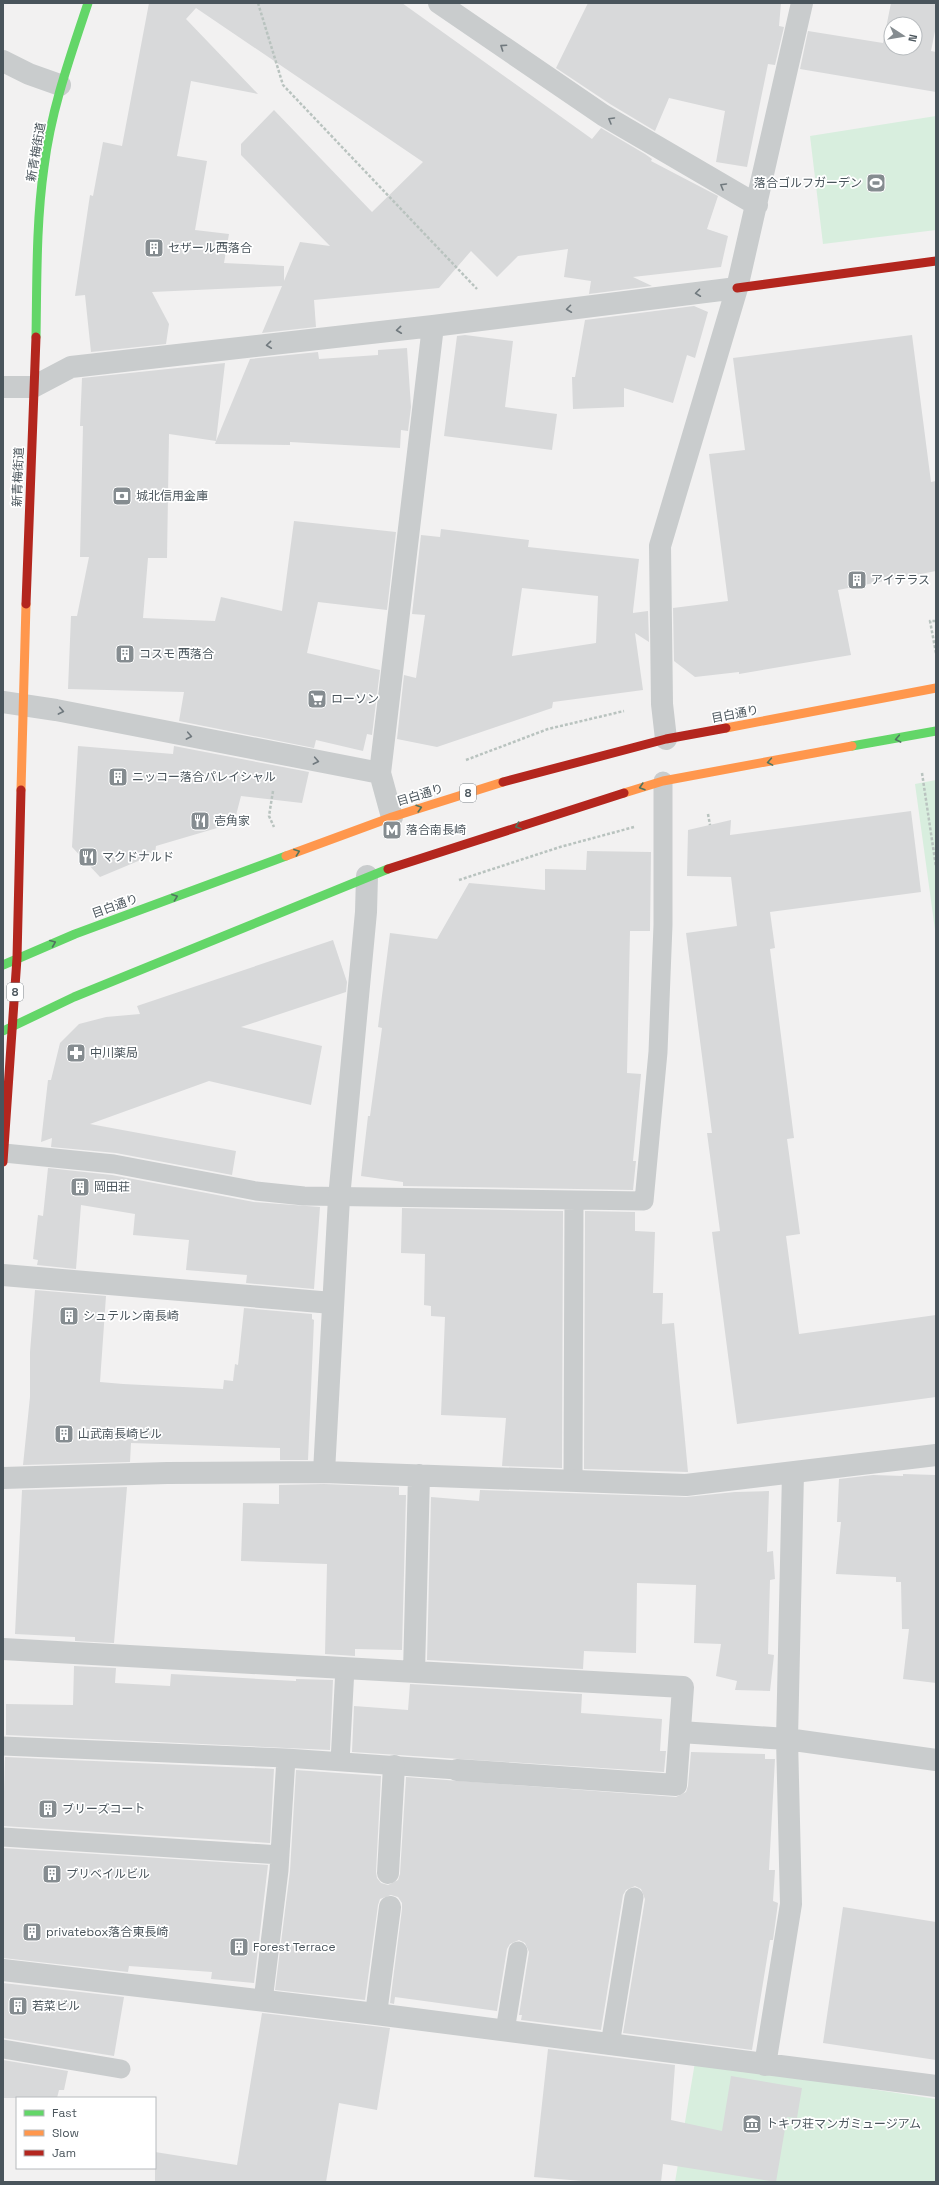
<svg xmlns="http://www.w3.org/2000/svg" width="939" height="2185" font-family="'Space Grotesk','Noto Sans JP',sans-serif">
	<rect width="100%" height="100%" fill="#f2f1f1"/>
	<!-- green -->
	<path fill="#d8eede" d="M936 116V230L823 244 810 136Z
		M936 780V937L915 784Z
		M695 2062 936 2099V2182H675Z"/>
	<!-- building -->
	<path fill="#d8d9da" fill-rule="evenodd" d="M149 3H402L592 139 601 128 645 154 652 159 651 161 718 196 707 229 728 236 721 267 633 277 652 286 589 294 591 281 564 277 568 249 518 256 497 277 471 251 439 288 314 300 316 327 262 333 282 286 152 292 169 324 166 344 91 352 85 295 75 296 90 195 93 196 103 142 122 146ZM196 8 423 162 372 212 274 110 241 144V155L330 246 300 242 284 281V266L224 263 229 234 195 230 207 161 177 156 191 81 258 94 186 19Z
		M588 3H781L779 26 784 27 775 65 768 64 747 167 716 162 725 111 669 98 655 131 610 104 556 68Z
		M891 3H936V26L931 51 936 52V92L800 69 808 31 883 43ZM891 24H915V48H891Z
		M694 306 708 312 695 358 687 355 673 403 624 388V407L573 409 572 377H575L585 320Z
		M465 335 513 341 505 407 557 414 552 450 444 436 457 336Z
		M912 335 931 482 936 481V571L838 590 851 655 739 674V672L695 677 674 661 673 608 728 601 709 454 745 450 733 358Z
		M407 348 411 407 408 431 401 430 400 448 290 442V445L215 444 216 441 169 434 167 558H148L143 618 215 621 221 597 282 611 294 521 396 532 387 610 318 602 307 653 380 670 372 735 367 734 363 751 316 740 314 748 179 721 184 692 68 689 71 616H77L89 557H80L83 426H80L82 378 225 363 216 441 250 359 318 352 319 359 378 355V350Z
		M441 529 529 540 528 547 639 559 633 611V613L648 611 649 642 635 633 643 690 553 702 552 708 437 747 397 739 404 675 416 678 425 615 412 614 421 535 440 537ZM522 588 598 596 596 643 512 656Z
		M78 746 173 754 174 746 309 772 302 803 241 796 234 823 156 846 155 854 100 877 72 847Z
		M911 811 921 892 770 912 775 948 770 949 794 1138 787 1139 800 1234 786 1236 799 1334 936 1315V1397L737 1424 712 1232 720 1231 707 1133H712L686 933 737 926 731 877 687 876 688 830 731 820 730 835Z
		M587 851 651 852 650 931H630L627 1073 641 1074 633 1161H636L633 1190 403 1186V1182L361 1176 368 1116H370L382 1028 378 1027 390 933 437 939 469 883 545 890V869L586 870Z
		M333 940 347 982 346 992 241 1027 322 1046 311 1105 209 1081 90 1124 236 1151 232 1175 116 1153 51 1147 52 1138 41 1142 48 1080H51L60 1043 79 1024 106 1017 140 1014 137 1006Z
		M48 1168 112 1175 254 1202 320 1207 314 1289 246 1283 247 1275 186 1270 189 1240 133 1235 135 1214 81 1205 76 1269 37 1265 38 1260 33 1259 38 1215 43 1216Z
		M402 1208 563 1211 562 1468 502 1466 506 1418 441 1415 445 1317 431 1316V1306L424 1305 425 1254 401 1253Z
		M585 1211 635 1212V1231L655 1232 653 1293H663L662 1324 674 1323 688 1472 584 1469Z
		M35 1290 106 1296 100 1382 123 1384 223 1389 224 1380 233 1381 235 1364 238 1365 244 1308 312 1314V1319L314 1320 308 1460H280V1448L131 1443 130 1462 23 1465 30 1397V1352Z
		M903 1474 936 1475V1683L903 1679 909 1629H902L901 1582H896V1577L836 1574 841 1522H837L839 1479 873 1475 903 1476Z
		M324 1484 399 1487V1495H406L402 1650 355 1649V1656L325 1654 327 1564 241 1561 243 1503 279 1504V1485Z
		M127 1487 114 1643 75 1641V1637L15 1634 22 1490Z
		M480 1490 686 1497 735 1492 769 1491 767 1552 773 1551 775 1579 770 1580 768 1654 774 1655 770 1691 735 1690 737 1681 716 1676 721 1644 694 1643 696 1585 637 1583 636 1653 584 1651 583 1669 427 1660 431 1497 479 1501Z
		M74 1666 116 1668 115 1683 170 1686 171 1674 296 1681V1679L333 1680 330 1750 6 1735V1704L73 1705Z
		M410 1684 582 1694 581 1713 662 1719 660 1751H666L664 1772 352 1752 354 1706 408 1710Z
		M691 1752 765 1754V1759H775L769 1870H775L773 1901 778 1903 773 1940H770L752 2050 623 2033 645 1899 641 1889 635 1886 626 1890 623 1895 601 2030 521 2020 522 2015H519L529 1952 525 1943 519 1940 510 1944 507 1949 497 2011 395 1997 394 2004 390 2003 402 1909V1903L398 1897 391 1895 380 1899 378 1905 365 2000 275 1990 290 1871 296 1770 381 1776 376 1872 377 1878 381 1883 388 1885 398 1880 400 1874 406 1777 676 1797 686 1792 688 1786Z
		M5 1757 274 1769 270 1843 3 1826Z
		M3 1848 268 1865 254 1983 211 1979 212 1972 129 1966 128 1972 3 1958Z
		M843 1907 936 1922V2060L823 2043Z
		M3 1983 124 1997 114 2056 3 2038Z
		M262 2013 390 2028 377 2110 339 2103 326 2182H155V2152L237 2165Z
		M548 2049 675 2065 671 2120 722 2131 731 2076 802 2088 797 2118 787 2117 776 2182 663 2164 661 2182H594L534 2177Z
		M3 2060 68 2071 64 2090H59L57 2098H3Z"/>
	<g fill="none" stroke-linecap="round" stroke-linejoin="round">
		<!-- path -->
		<path stroke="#b9c3bf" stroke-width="2.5" stroke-dasharray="3 2" stroke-linecap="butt" d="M258 3 283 85 477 289
			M936 653 930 621H936
			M466 760 548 729 624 711
			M922 773 936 867
			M273 791 269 816 274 827
			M708 814 710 825
			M459 880 560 847 634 827"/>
		<!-- lane -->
		<path stroke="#c9cccd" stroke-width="19" d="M4 1153 114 1164 256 1191 304 1196 644 1201 658 1052 663 925V781
			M573 1481 574 1200
			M3 1746 286 1758 457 1770
			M340 1762 345 1668
			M3 1837 280 1855
			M263 2001 279 1870 286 1758
			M505 2031 518 1951
			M610 2045 634 1897
			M3 2049 121 2069"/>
		<!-- street -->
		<path stroke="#c9cccd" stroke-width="22" d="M439 3 603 115 757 205
			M3 61 29 74 60 85
			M3 387H33L71 367 433 326 737 288
			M3 702 56 710 380 773
			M666 739 662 704 660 546 737 288 802 3
			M392 817 380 773 433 326
			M3 1275 332 1303
			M324 1472 339 1198 366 912 367 876
			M3 1478 167 1473 324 1472 686 1485 936 1455
			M3 1649 683 1687 676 1785 457 1770
			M414 1672 419 1475
			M680 1732 787 1739 936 1760
			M388 1873 394 1766
			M3 1970 376 2014 936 2086
			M376 2014 390 1907
			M765 2065 791 1904 787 1739 793 1473"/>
		<!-- fast -->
		<path stroke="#63d668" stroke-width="9" d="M36 337C37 281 36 223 44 167 51 110 70 57 88 3
			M852 746 936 731
			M3 965 75 934 286 856
			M3 1031 74 997 388 869"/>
		<!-- slow -->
		<path stroke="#ff974d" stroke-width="9" d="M726 728 936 688
			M21 790 26 604
			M624 793 663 781 852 746
			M286 856 392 817 503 782"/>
		<!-- jam -->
		<path stroke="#b3261e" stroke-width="9" d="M737 288 936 261
			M26 604 36 337
			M503 782 666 739 726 728
			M388 869 624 793
			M17 958 21 790
			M3 1162 17 958"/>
	</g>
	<!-- one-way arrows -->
	<defs><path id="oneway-chevron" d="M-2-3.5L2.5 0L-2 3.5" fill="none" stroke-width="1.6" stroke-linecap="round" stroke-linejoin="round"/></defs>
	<g stroke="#70797e">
		<use href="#oneway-chevron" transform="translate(503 47) rotate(-146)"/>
		<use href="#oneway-chevron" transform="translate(611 120) rotate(-150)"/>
		<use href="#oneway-chevron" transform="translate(723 186) rotate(-150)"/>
		<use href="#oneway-chevron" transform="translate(698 293) rotate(173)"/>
		<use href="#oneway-chevron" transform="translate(569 309) rotate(173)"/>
		<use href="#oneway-chevron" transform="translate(399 330) rotate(174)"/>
		<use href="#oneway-chevron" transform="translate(269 345) rotate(174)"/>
		<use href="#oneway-chevron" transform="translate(61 711) rotate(11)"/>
		<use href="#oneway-chevron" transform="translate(189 736) rotate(11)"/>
		<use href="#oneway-chevron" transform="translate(316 761) rotate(11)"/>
	</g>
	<g stroke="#50755f">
		<use href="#oneway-chevron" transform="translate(898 739) rotate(169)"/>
		<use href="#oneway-chevron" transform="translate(770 762) rotate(170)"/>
		<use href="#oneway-chevron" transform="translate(642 787) rotate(163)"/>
		<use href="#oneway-chevron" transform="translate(419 808) rotate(-17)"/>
		<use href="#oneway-chevron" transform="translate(518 826) rotate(161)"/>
		<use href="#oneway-chevron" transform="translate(297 852) rotate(-20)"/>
		<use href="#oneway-chevron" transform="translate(175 897) rotate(-20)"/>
		<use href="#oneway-chevron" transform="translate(53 943) rotate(-22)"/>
	</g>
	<!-- icons -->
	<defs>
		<g id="stadium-square" transform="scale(1)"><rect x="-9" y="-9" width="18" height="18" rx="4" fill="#858c90" stroke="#fff"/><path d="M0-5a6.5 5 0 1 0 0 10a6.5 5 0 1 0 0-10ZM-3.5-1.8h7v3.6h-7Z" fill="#fff"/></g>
		<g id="building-square" transform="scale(1)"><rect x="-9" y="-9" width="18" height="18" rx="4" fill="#858c90" stroke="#fff"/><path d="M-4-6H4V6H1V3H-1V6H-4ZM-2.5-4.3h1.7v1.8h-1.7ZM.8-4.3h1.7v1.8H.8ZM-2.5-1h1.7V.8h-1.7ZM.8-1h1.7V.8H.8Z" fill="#fff"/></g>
		<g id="bank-square" transform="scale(1)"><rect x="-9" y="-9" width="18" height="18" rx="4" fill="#858c90" stroke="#fff"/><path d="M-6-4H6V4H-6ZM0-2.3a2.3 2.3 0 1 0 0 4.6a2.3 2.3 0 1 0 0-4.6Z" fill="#fff"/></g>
		<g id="supermarket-square" transform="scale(1)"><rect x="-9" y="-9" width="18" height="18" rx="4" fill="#858c90" stroke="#fff"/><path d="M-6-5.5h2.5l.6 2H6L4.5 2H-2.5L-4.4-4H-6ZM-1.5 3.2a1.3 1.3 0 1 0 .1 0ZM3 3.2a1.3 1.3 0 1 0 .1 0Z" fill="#fff"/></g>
		<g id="restaurant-square" transform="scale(1)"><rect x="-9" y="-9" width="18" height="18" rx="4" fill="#858c90" stroke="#fff"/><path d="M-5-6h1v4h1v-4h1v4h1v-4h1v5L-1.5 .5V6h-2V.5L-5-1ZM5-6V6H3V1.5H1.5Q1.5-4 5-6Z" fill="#fff"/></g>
		<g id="metro-square" transform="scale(1)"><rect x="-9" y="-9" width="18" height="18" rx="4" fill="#858c90" stroke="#fff"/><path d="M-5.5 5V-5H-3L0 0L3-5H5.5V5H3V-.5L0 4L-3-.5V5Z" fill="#fff"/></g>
		<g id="pharmacy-square" transform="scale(1)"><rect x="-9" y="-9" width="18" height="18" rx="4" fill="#858c90" stroke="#fff"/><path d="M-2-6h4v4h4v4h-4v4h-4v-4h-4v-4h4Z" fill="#fff"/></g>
		<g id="museum-square" transform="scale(1)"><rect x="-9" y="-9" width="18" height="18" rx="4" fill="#858c90" stroke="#fff"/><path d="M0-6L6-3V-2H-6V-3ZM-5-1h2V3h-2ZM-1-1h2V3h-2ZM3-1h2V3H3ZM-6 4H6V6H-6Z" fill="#fff"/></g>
	</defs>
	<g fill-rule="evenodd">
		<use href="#stadium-square" x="876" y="183"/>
		<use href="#building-square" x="154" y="248"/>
		<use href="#bank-square" x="122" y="496"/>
		<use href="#building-square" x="857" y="580"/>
		<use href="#building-square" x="125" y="654"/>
		<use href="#supermarket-square" x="317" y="699"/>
		<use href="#building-square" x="118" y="777"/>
		<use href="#restaurant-square" x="200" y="821"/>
		<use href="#metro-square" x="392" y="830"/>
		<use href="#restaurant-square" x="88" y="857"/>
		<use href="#pharmacy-square" x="76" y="1053"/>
		<use href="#building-square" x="80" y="1187"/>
		<use href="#building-square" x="69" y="1316"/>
		<use href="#building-square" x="64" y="1434"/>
		<use href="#building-square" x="48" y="1809"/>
		<use href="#building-square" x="52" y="1874"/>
		<use href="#building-square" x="32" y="1932"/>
		<use href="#building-square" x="239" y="1947"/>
		<use href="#building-square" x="18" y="2006"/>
		<use href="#museum-square" x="752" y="2124"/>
	</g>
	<g text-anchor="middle" stroke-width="3.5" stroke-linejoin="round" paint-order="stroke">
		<!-- shield labels -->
		<g fill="#fff" stroke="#80888d" stroke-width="1">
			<rect x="460" y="784" width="16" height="18" rx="3"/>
			<rect x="7" y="983" width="16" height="18" rx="3"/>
		</g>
		<g font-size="11" font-weight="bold" fill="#4a555c">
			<text x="468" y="797">8</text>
			<text x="15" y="996">8</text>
		</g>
		<!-- street labels -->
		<g font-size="12" fill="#4a555c" stroke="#fff">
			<text transform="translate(36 152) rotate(-80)" y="4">新青梅街道</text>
			<text transform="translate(18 477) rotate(-88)" y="4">新青梅街道</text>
			<text transform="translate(735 714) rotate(-11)" y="4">目白通り</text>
			<text transform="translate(420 795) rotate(-17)" y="4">目白通り</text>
			<text transform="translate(115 906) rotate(-20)" y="4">目白通り</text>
		</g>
		<!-- poi labels -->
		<g font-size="12" fill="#4a555c" stroke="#fff" text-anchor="start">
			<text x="862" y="187" text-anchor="end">落合ゴルフガーデン</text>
			<text x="168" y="252">セザール西落合</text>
			<text x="136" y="500">城北信用金庫</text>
			<text x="871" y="584">アイテラス</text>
			<text x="139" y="658">コスモ 西落合</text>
			<text x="331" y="703">ローソン</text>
			<text x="132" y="781">ニッコー落合パレイシャル</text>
			<text x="214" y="825">壱角家</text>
			<text x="406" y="834">落合南長崎</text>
			<text x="102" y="861">マクドナルド</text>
			<text x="90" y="1057">中川薬局</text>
			<text x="94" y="1191">岡田荘</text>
			<text x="83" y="1320">シュテルン南長崎</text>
			<text x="78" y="1438">山武南長崎ビル</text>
			<text x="62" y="1813">ブリーズコート</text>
			<text x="66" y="1878">プリベイルビル</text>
			<text x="46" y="1936">privatebox落合東長崎</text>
			<text x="253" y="1951">Forest Terrace</text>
			<text x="32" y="2010">若菜ビル</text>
			<text x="766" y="2128">トキワ荘マンガミュージアム</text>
		</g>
	</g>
	<!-- border -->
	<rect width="939" height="2185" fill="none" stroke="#4a555c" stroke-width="8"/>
	<!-- legend -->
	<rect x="16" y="2097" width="140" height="72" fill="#ffffff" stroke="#b7bbbe"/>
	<rect x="24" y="2110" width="20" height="6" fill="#63d668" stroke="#b7bbbe"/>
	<text x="52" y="2117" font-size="12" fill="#4a555c">Fast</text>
	<rect x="24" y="2130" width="20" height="6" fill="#ff974d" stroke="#b7bbbe"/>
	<text x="52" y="2137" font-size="12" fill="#4a555c">Slow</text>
	<rect x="24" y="2150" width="20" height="6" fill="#b3261e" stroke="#b7bbbe"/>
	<text x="52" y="2157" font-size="12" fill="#4a555c">Jam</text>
	<!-- north arrow -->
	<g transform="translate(903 36) rotate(102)"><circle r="19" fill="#ffffff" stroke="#b7bbbe"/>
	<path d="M0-3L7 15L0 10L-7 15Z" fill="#858c90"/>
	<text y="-6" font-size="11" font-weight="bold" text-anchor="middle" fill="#4a555c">N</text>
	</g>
</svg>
